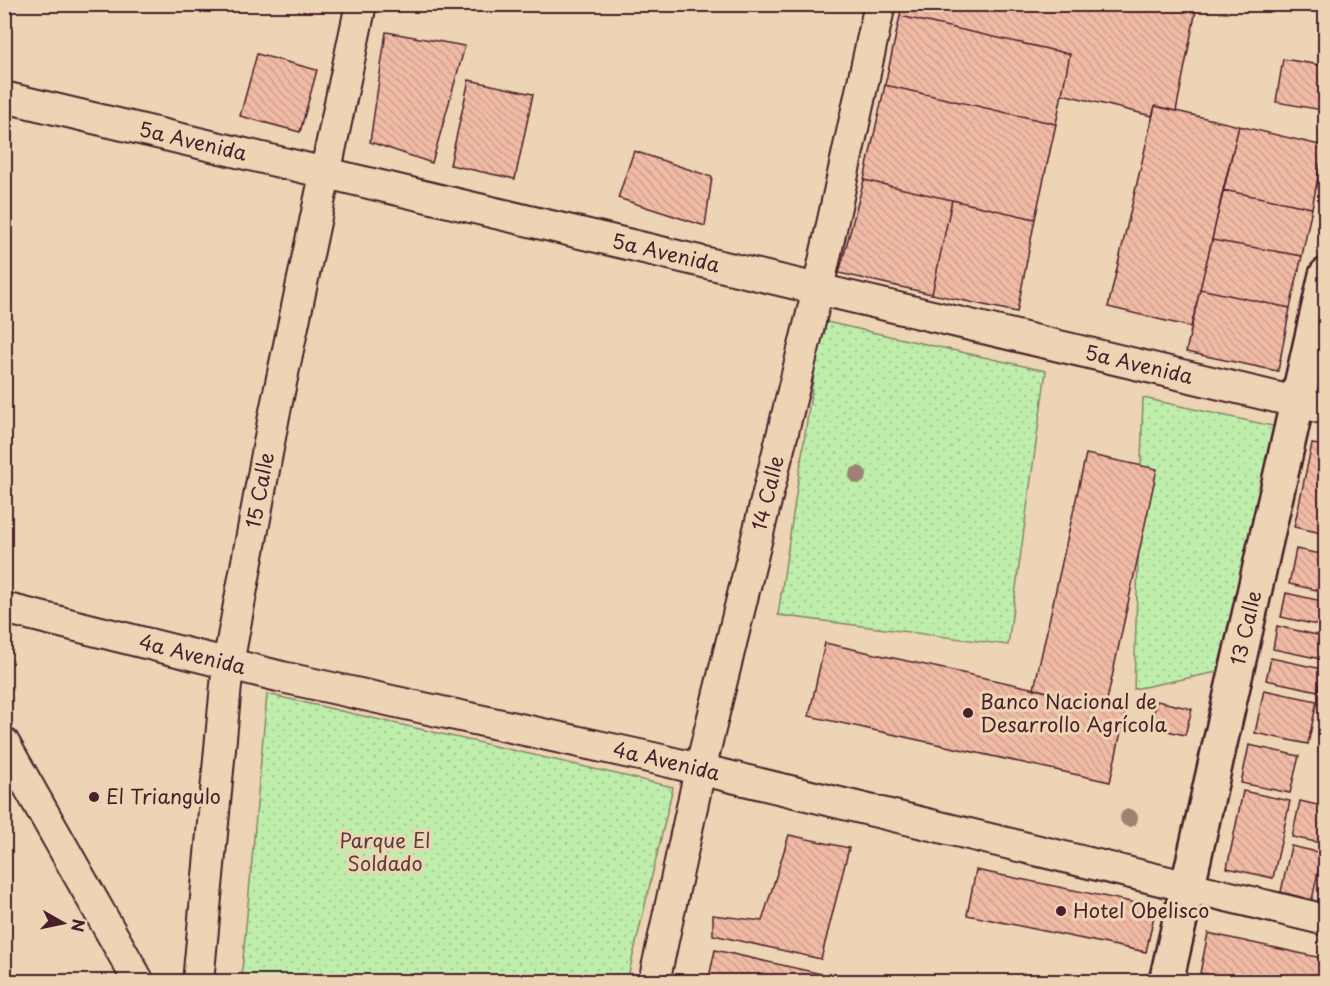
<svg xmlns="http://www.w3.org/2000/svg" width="1330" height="986" font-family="'Playpen Sans',sans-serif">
	<defs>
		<pattern id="grass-dots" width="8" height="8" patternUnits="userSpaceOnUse" patternTransform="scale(1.5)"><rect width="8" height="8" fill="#bfedab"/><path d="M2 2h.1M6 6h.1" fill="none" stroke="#a6cb93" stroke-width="1.8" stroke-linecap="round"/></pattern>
		<pattern id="building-back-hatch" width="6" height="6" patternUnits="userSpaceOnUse" patternTransform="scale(1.5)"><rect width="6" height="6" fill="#f0baa5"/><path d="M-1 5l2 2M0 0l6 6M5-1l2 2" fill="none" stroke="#cf9f8e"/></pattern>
	</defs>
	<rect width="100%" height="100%" fill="#ecd4b4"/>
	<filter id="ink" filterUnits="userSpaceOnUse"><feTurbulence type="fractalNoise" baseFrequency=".0167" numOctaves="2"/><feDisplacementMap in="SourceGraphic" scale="12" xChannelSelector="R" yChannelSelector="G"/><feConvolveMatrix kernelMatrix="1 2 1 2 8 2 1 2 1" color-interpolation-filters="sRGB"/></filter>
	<g filter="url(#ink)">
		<!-- grass -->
		<path fill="url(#grass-dots)" stroke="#84866b" stroke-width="1.5" d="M822 321 1046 371 1008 645 778 615Z
			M1143 398 1277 427 1217 672 1134 689Z
			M267 694 673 787 627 981H241Z"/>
		<!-- building -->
		<path fill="url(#building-back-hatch)" stroke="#4a1f2b" stroke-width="1.5" d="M902 4H1173L1196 10 1176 111 1155 106 1152 116 1062 94 1070 54 900 16Z
			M900 16 1070 54 1056 124 885 85Z
			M386 32 465 46 432 163 370 142Z
			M257 54 317 70 300 132 240 116Z
			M1283 59 1326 66V94L1322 110 1276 102Z
			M469 80 533 94 515 179 450 165Z
			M885 85 1056 124 1035 219 864 180Z
			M1155 106 1239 126 1191 327 1108 307Z
			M1239 126 1324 146 1312 208 1223 190Z
			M634 151 712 177 705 226 618 198Z
			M864 180 952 200 932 294 839 273Z
			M1223 190 1312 208 1302 256 1212 240Z
			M952 200 1035 219 1017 312 932 294Z
			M1212 240 1302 256 1290 308 1200 289Z
			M1200 289 1290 308 1278 371 1186 352Z
			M1312 444 1326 446V534L1294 527Z
			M1086 454 1157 469 1106 705 1034 689Z
			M1296 549 1326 555V592L1289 584Z
			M1286 593 1326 602V627L1281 617Z
			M1277 626 1326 637V660L1273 649Z
			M825 643 1126 709 1110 782 809 716Z
			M1271 658 1322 669 1318 691 1266 680Z
			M1264 690 1317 701 1308 744 1255 733Z
			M1157 701 1192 709 1185 735 1150 727Z
			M1323 729 1326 730V755L1318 753Z
			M1249 745 1299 756 1290 793 1241 783Z
			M1243 791 1290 801 1273 878 1227 868Z
			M1300 801 1326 807V844L1292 837Z
			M789 835 849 848 821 959 713 935V915L762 921Z
			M1291 846 1322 853 1312 900 1281 892Z
			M976 870 1156 907 1146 952 967 915Z
			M1208 933 1326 959V982H1238L1200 973Z
			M715 950 857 982H708Z"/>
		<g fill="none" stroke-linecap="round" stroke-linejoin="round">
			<!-- street casing -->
			<g stroke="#4a1f2b" stroke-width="34">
				<g id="street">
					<path id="s1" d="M4 97 1326 409"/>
					<path id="s2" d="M4 608 282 677 653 758 1326 920"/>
					<path d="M4 743 139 982"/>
					<path id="s3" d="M198 982 228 664 274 416 361 4"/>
					<path id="s4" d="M654 982 700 770 818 289 880 4"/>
				</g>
			</g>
			<!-- secondary casing -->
			<g stroke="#4a1f2b" stroke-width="38">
				<g id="secondary">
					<path id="s5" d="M1166 982 1326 275"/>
				</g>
			</g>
			<!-- street -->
			<use href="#street" stroke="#ecd4b4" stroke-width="30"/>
			<!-- secondary -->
			<use href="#secondary" stroke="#ecd4b4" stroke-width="33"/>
		</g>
		<!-- trees -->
		<g fill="#9d8273">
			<circle cx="858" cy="475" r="9"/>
			<circle cx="1129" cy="818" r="9"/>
		</g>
	</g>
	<!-- markers -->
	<g fill="#4a1f2b" stroke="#ecd4b4" stroke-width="2">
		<circle cx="968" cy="713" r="6"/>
		<circle cx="94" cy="797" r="6"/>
		<circle cx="1061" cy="911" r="6"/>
	</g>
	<g text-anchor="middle" stroke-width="6" stroke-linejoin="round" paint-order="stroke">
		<!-- street labels -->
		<g font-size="20" fill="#4a1f2b" stroke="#ecd4b4">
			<text dy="7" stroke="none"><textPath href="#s1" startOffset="194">5a Avenida</textPath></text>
			<text dy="7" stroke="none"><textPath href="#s1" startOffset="680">5a Avenida</textPath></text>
			<text dy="7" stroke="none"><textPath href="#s1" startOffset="1166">5a Avenida</textPath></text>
			<text dy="7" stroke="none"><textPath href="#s3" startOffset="496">15 Calle</textPath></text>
			<text dy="7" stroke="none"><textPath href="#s4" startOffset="502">14 Calle</textPath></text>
			<text dy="7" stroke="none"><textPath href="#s5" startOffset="363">13 Calle</textPath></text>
			<text dy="7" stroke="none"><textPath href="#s2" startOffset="194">4a Avenida</textPath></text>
			<text dy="7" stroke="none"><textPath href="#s2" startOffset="680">4a Avenida</textPath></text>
		</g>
		<!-- poi labels -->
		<g font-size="20" fill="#4a1f2b" stroke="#ecd4b4" text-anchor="start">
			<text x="980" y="709">Banco Nacional de<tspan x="980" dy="23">Desarrollo Agrícola</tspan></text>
			<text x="106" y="804">El Triangulo</text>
			<text x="1073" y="918">Hotel Obelisco</text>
		</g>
		<!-- park labels -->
		<g font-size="20" fill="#5c3e3e" stroke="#ecd4b4">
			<text x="385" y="848">Parque El<tspan x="385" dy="23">Soldado</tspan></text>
		</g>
	</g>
	<!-- margin -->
	<rect width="1330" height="986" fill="none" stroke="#ecd4b4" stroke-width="24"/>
	<rect x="12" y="12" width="1306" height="962" fill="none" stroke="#4a1f2b" stroke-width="2" filter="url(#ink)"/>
	<!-- north arrow -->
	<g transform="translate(63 923) rotate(99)" stroke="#ecd4b4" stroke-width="4.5" paint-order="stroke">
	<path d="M0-4.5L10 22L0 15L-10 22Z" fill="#4a1f2b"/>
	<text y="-9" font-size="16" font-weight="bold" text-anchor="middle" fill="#4a1f2b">N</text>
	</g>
</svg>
